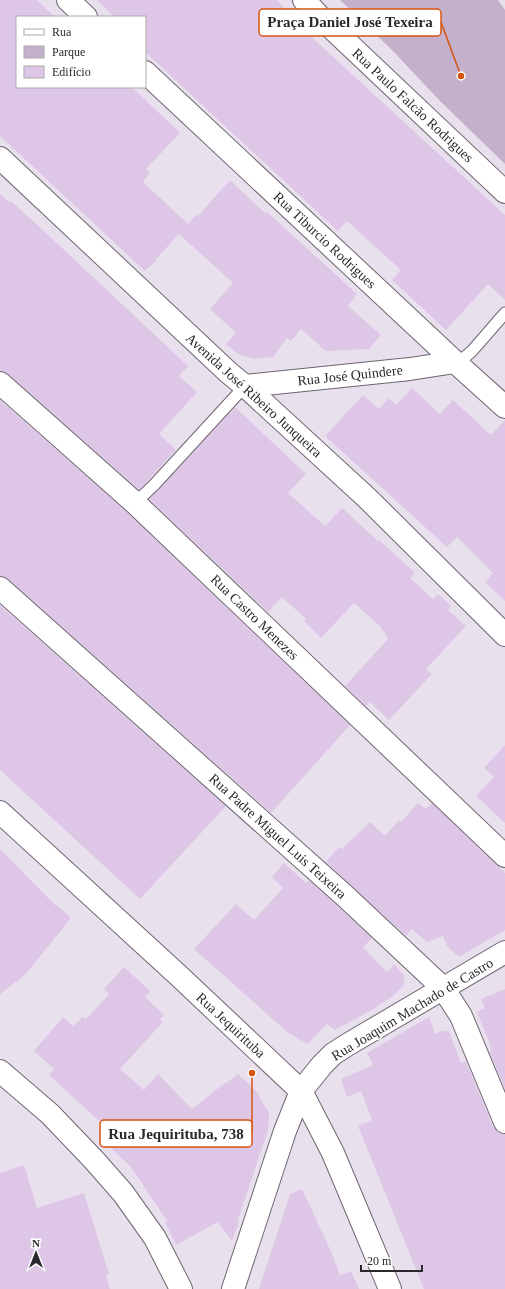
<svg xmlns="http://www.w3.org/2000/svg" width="505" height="1289" font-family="'Times New Roman',serif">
	<rect width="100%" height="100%" fill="#e9e0ed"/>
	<!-- green -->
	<path fill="#c4b0cb" d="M340 0H498L505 10V164L439 100 393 51Z"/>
	<!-- building -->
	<path fill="#dec6e7" d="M0 0H37L55 17H17V87H132L180 133 146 169 150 173 143 182 188 224 196 215 198 216 230 180 265 213 267 212 357 294 348 306 381 335 369 349 326 351 301 329 291 341 287 338 273 357 253 359 238 354 226 344 236 333 210 309 233 283 179 234 156 259 157 260 145 271 0 136Z
		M97 0H277L297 23 317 42 505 215V300L488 284 446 330 392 280 401 270 347 221 338 231 145 52V17H114Z
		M0 194 9 202 11 201 46 233 188 366 179 376 197 392 159 434 176 450 139 490 8 374 0 371Z
		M412 388 440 414 453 400 491 435 505 420V601L485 582 493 573 457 537 447 547 325 436 363 395 379 409 389 398 396 405Z
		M0 400 127 512 350 725 271 813 8 579 3 576H0Z
		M235 407 306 474 288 493 325 526 342 508 378 541 379 540 415 573 410 578 433 599 438 594 451 606 448 610 466 626 426 669 432 674 389 720 370 702 366 706 345 686 388 639 381 627 354 603 321 638 304 621 306 619 282 597 268 612 149 499Z
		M0 605 226 806 140 899 0 770Z
		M505 745V823L476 796 494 777 484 768Z
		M418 803 426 809 432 803 505 873V930L459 957 447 946 443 936 427 942 412 929 406 936 326 862 339 847 342 849 370 822 385 836 399 820 402 821Z
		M0 849 56 906 57 905 71 918 25 975 0 994Z
		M284 863 306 883 309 880 372 938 363 947 387 972 394 964 404 975V985L392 997 370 1011 335 1030 327 1024 308 1044 302 1041 286 1031 194 949 236 904 254 920 283 888 272 877Z
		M124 967 150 991 145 997 164 1015 160 1019 163 1022 120 1069 144 1090 158 1074 192 1109 226 1082 227 1083 238 1074 258 1093 261 1100 269 1112 268 1130 238 1220 239 1222 232 1241 218 1222 176 1245 165 1222 167 1221 131 1167 100 1138 108 1129 49 1075 54 1069 34 1051 63 1017 73 1026 83 1017 86 1019 109 994 104 989Z
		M505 989V1089L489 1051 492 1050 477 1012 485 1008 481 999Z
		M429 1017 435 1034 442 1031H449L461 1063 466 1061 493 1127 498 1132 505 1134V1289H424L358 1126 372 1120 361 1091 347 1097 341 1079 373 1065 367 1053Z
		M24 1165 37 1208 84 1193 109 1274 106 1275 110 1289H0V1173Z
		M302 1189 333 1256 340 1275 351 1271 359 1289H259L290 1194Z"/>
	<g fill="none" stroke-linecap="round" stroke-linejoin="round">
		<!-- lane casing -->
		<g stroke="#6d6570" stroke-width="13">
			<path id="lane" d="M458 363 472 351 505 313
				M135 503 154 485 245 386"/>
		</g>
		<!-- street casing -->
		<g stroke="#6d6570" stroke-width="24">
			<path id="street" d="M68 0 86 17
				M304 0 320 17 505 192
				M145 72 455 362 505 407
				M0 158 229 373 245 386 367 498 505 635
				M0 383 135 503 505 856
				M245 386 410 369 455 362
				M0 588 345 896 443 988 461 1016 505 1122
				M0 1071 50 1114 94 1160 123 1193 155 1238 181 1289
				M233 1289 285 1131 301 1091 322 1065 333 1054 347 1045 505 952"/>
		</g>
		<!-- secondary casing -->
		<g stroke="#6d6570" stroke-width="24">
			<path id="secondary" d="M0 812 178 975 301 1091 333 1153 390 1289"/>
		</g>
		<!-- lane -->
		<use href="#lane" stroke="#fff" stroke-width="11"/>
		<!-- street -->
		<use href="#street" stroke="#fff" stroke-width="22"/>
		<!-- secondary -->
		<use href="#secondary" stroke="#fff" stroke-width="22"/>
	</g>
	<g text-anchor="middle" stroke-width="3" stroke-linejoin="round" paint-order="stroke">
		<!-- street labels -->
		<g font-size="14" fill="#2b282d" stroke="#fff">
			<text transform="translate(413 105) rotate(43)" y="5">Rua Paulo Falcão Rodrigues</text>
			<text transform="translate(325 240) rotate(43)" y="5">Rua Tiburcio Rodrigues</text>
			<text transform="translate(350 375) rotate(-6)" y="5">Rua José Quindere</text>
			<text transform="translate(254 395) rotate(42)" y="5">Avenida José Ribeiro Junqueira</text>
			<text transform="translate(255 617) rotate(44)" y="5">Rua Castro Menezes</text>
			<text transform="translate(278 836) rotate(42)" y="5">Rua Padre Miguel Luis Teixeira</text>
			<text transform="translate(412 1009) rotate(-31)" y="5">Rua Joaquim Machado de Castro</text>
			<text transform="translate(231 1025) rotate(43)" y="5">Rua Jequirituba</text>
		</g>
	</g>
	<!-- callouts -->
	<path fill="none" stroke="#d5540f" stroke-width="1.5" d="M461 76L441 22M252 1073L252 1133"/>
	<g fill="#d5540f" stroke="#fff" stroke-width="1.5">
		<circle cx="461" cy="76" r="4"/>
		<circle cx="252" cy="1073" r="4"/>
	</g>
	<g fill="#fff" stroke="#d5540f" stroke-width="1.5">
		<rect x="259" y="9" width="182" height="27" rx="4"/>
		<rect x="100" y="1120" width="152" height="27" rx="4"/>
	</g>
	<g font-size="15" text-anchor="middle" font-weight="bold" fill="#2b282d">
		<text x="350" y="27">Praça Daniel José Texeira</text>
		<text x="176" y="1139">Rua Jequirituba, 738</text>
	</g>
	<!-- legend -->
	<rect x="16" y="16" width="130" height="72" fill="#ffffff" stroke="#aaa9ab"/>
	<rect x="24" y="29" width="20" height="6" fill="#ffffff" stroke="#aaa9ab"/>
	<text x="52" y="36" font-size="12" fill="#2b282d">Rua</text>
	<rect x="24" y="46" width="20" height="12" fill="#c4b0cb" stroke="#aaa9ab"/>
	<text x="52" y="56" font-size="12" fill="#2b282d">Parque</text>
	<rect x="24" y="66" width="20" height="12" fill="#dec6e7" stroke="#aaa9ab"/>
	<text x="52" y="76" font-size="12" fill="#2b282d">Edifício</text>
	<!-- north arrow -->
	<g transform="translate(36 1253)" stroke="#ffffff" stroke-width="3" paint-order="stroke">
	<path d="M0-3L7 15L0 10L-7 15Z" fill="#2b282d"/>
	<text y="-6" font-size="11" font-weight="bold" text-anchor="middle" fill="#2b282d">N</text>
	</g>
	<!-- scale -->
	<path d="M361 1265v6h61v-6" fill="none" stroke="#2b282d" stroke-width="2"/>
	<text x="367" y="1265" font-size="12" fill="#2b282d" stroke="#ffffff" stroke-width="3" paint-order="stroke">20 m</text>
</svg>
